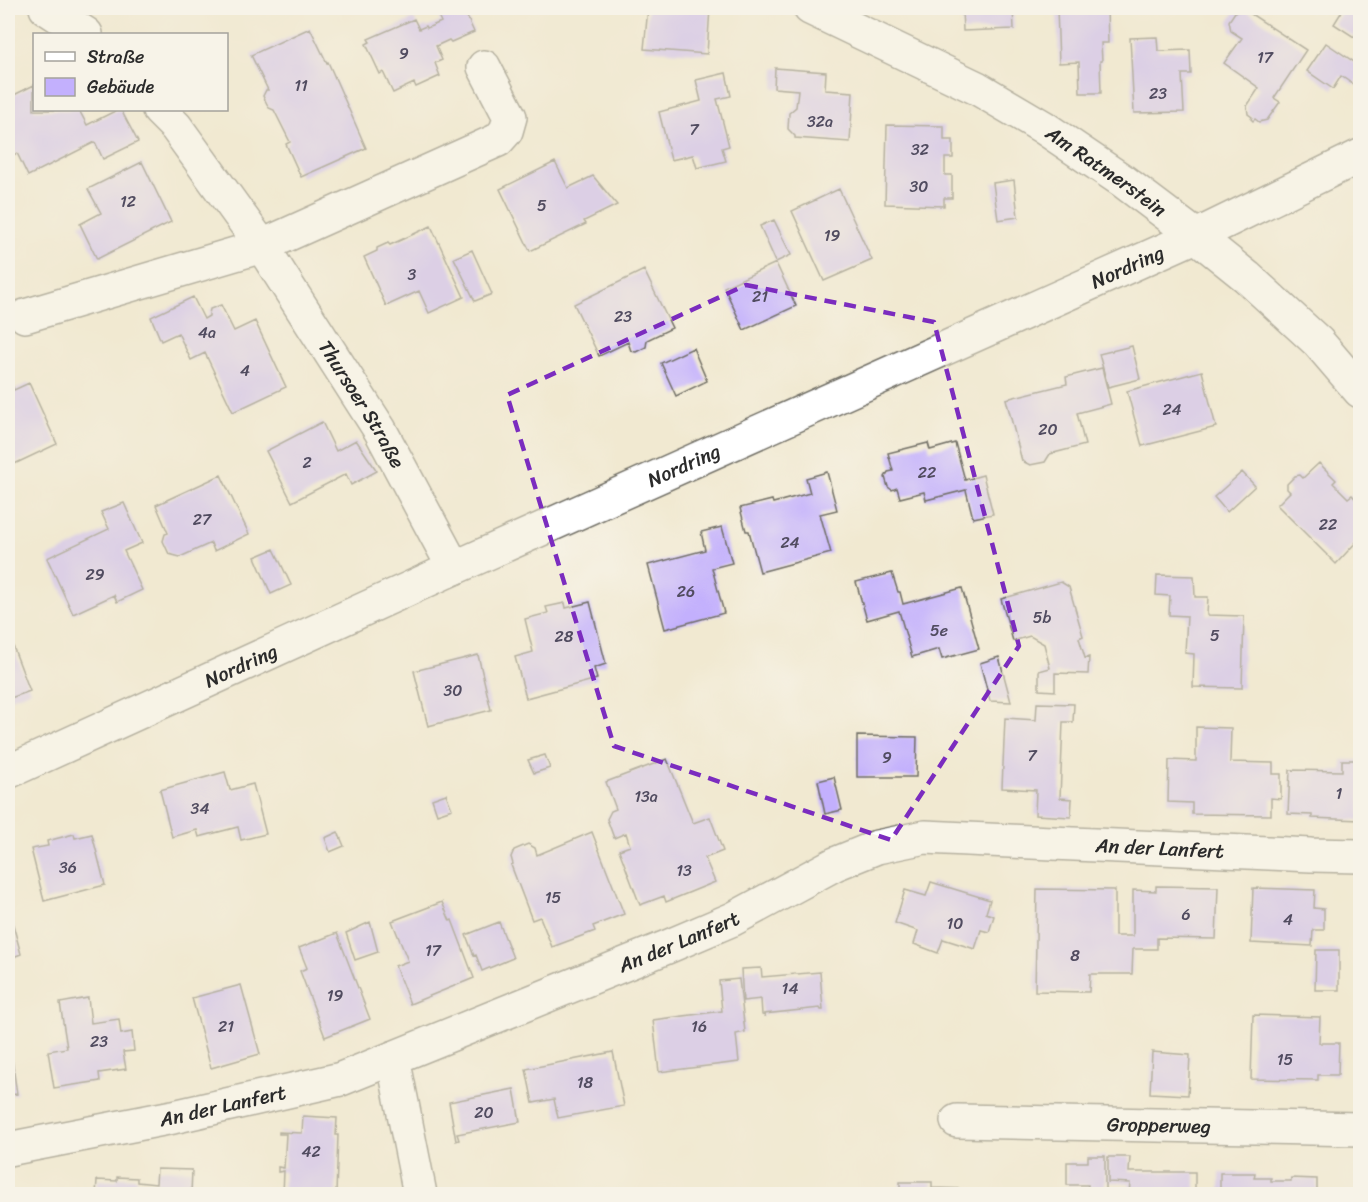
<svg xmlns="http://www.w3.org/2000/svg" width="1368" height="1202" font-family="Sriracha,sans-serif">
	<rect width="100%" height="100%" fill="#f7f3e8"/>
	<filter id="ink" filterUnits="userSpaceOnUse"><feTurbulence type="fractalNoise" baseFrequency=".0167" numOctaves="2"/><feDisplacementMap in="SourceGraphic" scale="12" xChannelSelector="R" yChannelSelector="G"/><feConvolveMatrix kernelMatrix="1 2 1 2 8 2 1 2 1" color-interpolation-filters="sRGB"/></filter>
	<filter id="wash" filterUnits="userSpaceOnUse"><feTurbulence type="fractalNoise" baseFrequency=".008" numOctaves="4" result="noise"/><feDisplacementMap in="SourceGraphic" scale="24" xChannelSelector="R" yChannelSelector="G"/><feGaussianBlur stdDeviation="1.35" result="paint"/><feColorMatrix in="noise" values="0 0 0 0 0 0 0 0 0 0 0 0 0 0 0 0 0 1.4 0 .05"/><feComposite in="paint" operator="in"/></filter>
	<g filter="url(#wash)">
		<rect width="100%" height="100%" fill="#f1e9d1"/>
		<g id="blocks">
			<!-- building -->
			<path fill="#c3b0fd" d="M438 8H463L474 32 451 42 449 40 436 46 442 60 435 63 440 76 416 87 414 83 393 93 383 72 380 74 366 44 370 42 368 39 414 19 419 29 426 26 427 28 441 22 435 9Z
				M648 8H710L707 54 644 49Z
				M962 8H1013L1014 29 963 31Z
				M1057 8H1107L1108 43H1101L1102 61H1100L1101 93H1080L1079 62 1059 63Z
				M1344 8H1360V27L1354 37 1334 24Z
				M1245 10 1306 50 1274 98 1280 102 1267 120 1259 122 1255 119 1253 121 1251 119 1252 117 1248 114 1247 106 1259 88 1224 63 1242 38 1231 31 1229 21 1235 12Z
				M310 28 327 63 328 62 366 148 301 177 286 144 290 142 274 110 269 108 263 96 266 90H268L251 55Z
				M1157 37 1158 51 1190 50 1191 74H1182L1184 112 1134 113 1130 38Z
				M1326 43 1360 66V75L1354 85 1341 76 1333 89 1307 71Z
				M775 68 826 72 825 90 853 92 850 142 795 138V136L788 129 789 113 796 107 798 90 774 88Z
				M726 73 731 96 717 99 729 146 722 148 726 161 697 168 693 155 671 160 659 112 701 101 696 80Z
				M34 85V110H79L87 125 117 110H121L138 142 103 159 95 142 28 176 17 153 10 157 8 154V130L9 129 8 126V98Z
				M887 125 944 126V140H953V158H945V175H952V198H944V206L885 204Z
				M142 162 171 222 97 259 80 224 101 213 88 189Z
				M555 162 568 188 593 176 617 205 584 221 586 224 530 251 500 189Z
				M1014 180 1018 217 998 220 993 183Z
				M839 189 872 260 824 281 792 211Z
				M774 220 791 255 776 262 760 226Z
				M431 226 464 297 429 313 419 291 386 306 364 257 377 251V248L388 243 390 245Z
				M472 250 492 294 475 301 454 258Z
				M776 263 796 306 744 330 724 287Z
				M644 270 672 328 647 340 646 347 636 352 631 351 628 342 599 356 574 304Z
				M193 297 204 319 209 316V314L210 309 221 305 234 331 255 321 286 387 233 412 205 353 191 360 178 333 161 341 151 317Z
				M1132 346 1140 379 1108 387 1099 354Z
				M693 348 707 381 676 396 661 363Z
				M1102 368 1111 404 1077 413 1085 445 1050 454 1045 462 1030 465 1022 461 1006 399 1067 384 1066 377Z
				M1202 371 1216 427 1142 446 1127 391Z
				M8 375 14 390 29 383 57 444 8 467Z
				M322 422 336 451 356 440 377 471 351 485 346 474 292 502 266 451Z
				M928 443 930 450 955 443 965 480 983 475 993 514 973 518 966 490 926 500 924 492 900 498 897 488 892 490 888 487 885 477 888 472 893 471 888 453Z
				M1319 463 1336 480 1333 483 1348 498 1352 495 1360 504V538L1336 564 1277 505 1290 492 1287 489V484L1295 476 1300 475 1303 478Z
				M827 472 837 510 820 514 831 553 760 572 749 531H746L740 508 772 500 773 503 810 493 806 478Z
				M1242 472 1255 486 1227 512 1214 497Z
				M221 475 249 534 214 551 211 543 180 557 169 554 163 541 165 534 168 533 156 505Z
				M124 503 142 543 124 551 142 590 117 602 114 595 73 614 47 558 109 529 101 512Z
				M722 527 732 563 712 568 724 613 665 629 648 565 705 550 701 532Z
				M274 549 291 585 271 594 255 557Z
				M892 573 898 592H900L903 604 962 588 979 649 942 659 939 649 912 657 899 611 867 620 856 582Z
				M1157 575 1194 576 1195 597H1208L1207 615 1244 616 1242 688 1193 687 1194 654 1185 653 1187 616 1169 615 1170 596 1156 595Z
				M1061 582 1069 587 1083 636 1079 638 1085 658 1089 657 1088 674 1055 673V691L1039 690V671L1050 668 1044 644 1030 636 1013 641 1001 599Z
				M590 602 606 664 594 668 597 679 526 698 515 657 533 652 525 619 548 613 546 607 565 603 566 608Z
				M11 641 30 691 8 699V642Z
				M478 655 491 710 428 726 414 671Z
				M999 657 1011 702 990 701 980 663Z
				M1037 703 1074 704 1073 722H1063L1060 798 1072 799 1071 817 1035 815 1036 790 1002 788 1005 718 1036 720Z
				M1196 727 1231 728 1230 762 1273 763V774H1281V799L1271 798V815L1192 814V803L1168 802 1169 760 1196 761Z
				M857 736 917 737 916 777H857Z
				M545 755 550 768 534 773 528 760Z
				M667 759 693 823 710 817 723 851 705 858 715 882 666 902 664 896 640 905 619 850 630 846 626 833 614 838 607 819 611 811 616 809 606 782Z
				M1342 760H1360V820L1312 818V815L1288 814 1290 770 1342 771Z
				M225 772 230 790 253 784 266 834 241 840 238 827 199 837 197 830 172 837 160 790Z
				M834 777 842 810 825 814 818 781Z
				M446 794 452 809 437 814 432 799Z
				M338 832 344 846 330 852 325 838Z
				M592 832 624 914 593 926 595 931 552 947 540 917 532 920 511 865 513 864 511 857 514 850 528 844 535 848 537 855Z
				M74 834 75 838 92 834 105 885 44 901 31 849 48 846 47 841Z
				M931 882 990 900 986 913 994 916 989 932 981 930 975 949 943 939 938 953 914 944 918 931 895 923 905 890 926 896Z
				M1156 886 1218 887 1216 939 1157 938V949H1133L1132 974H1090L1089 992 1035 991 1037 889 1115 890V936H1133V890L1156 891Z
				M1253 888 1315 890 1314 908 1324 909V930H1313L1312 946 1251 943Z
				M442 902 450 921 452 920 474 978 410 1004 395 966 408 961 392 921Z
				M12 921 21 954 8 959V922Z
				M370 922 378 952 355 960 346 933Z
				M499 922 513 958 482 971 476 955 474 956 466 935Z
				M337 933 370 1019 325 1037 300 971 307 968 299 948Z
				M1316 950H1339V990H1315Z
				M761 968 762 977 820 972 823 1010H821L820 1008 764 1014 765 1016 762 1015 761 999 743 1001 741 969Z
				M739 979 745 1032 736 1034 739 1062 659 1072 653 1020 722 1011 719 981Z
				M241 985 260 1054 211 1068 192 998Z
				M88 998 91 1023 119 1019 121 1034 132 1032 134 1051 123 1052 126 1069 99 1073 100 1081 54 1088 48 1051 67 1048 60 1003Z
				M1253 1015 1320 1017 1319 1043H1339L1338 1075H1318V1080L1251 1079Z
				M613 1052 624 1106 558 1118 554 1099 533 1103 526 1069Z
				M1152 1052 1190 1055 1188 1095 1150 1093Z
				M8 1059H12L17 1094 8 1095Z
				M514 1089 520 1122 457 1134 459 1140 456 1141 449 1102Z
				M303 1116 337 1118 336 1135H338L336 1194H283L284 1171 278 1172V1167L284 1168 286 1134H279V1132L302 1133Z
				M1088 1156H1105V1194H1087L1088 1185H1067V1162H1088Z
				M1108 1157H1130L1129 1172H1195V1194H1129L1130 1183 1108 1182Z
				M157 1169 192 1170 191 1194H96L97 1180 117 1181V1177L137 1178V1182L156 1184Z
				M1220 1173H1255L1254 1178H1271V1181H1291V1178L1317 1179V1194H1220Z
				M900 1182H932V1188L970 1189V1194H900Z"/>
		</g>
	</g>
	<g filter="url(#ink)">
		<use href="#blocks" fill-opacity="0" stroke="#706e65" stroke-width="1.5"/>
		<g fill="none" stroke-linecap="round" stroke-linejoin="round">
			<!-- minor casing -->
			<g stroke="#706e65" stroke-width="36">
				<g id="minor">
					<path d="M46 8 86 34"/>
					<path id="s1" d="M810 8 977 88 1043 127 1123 181 1196 236 1247 277 1318 342 1360 391"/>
					<path id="s2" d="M159 110 176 127 262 246 380 430 454 568"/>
					<path d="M25 316 262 246 498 140 506 131 510 117 484 67"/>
					<path id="s3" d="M8 772 454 568 1196 236 1360 156"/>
					<path d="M393 1058 420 1194"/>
					<path id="s4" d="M957 1121 1360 1129"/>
					<path id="s5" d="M8 1149 173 1117 341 1079 667 947 733 919 835 864 877 847 925 837 1311 855 1360 856"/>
				</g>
			</g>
			<!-- minor -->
			<use href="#minor" stroke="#fff" stroke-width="33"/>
		</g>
	</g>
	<!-- marked area -->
	<path d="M0 0H1368V1202H0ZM746 285 934 322 1019 646 891 840 614 746 507 395Z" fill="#f1e9d1" fill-opacity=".55" fill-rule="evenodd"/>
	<path fill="none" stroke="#7b2cbf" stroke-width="4.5" stroke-dasharray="12 8" stroke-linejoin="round" d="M746 285 934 322 1019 646 891 840 614 746 507 395Z"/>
	<g text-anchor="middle" stroke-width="6" stroke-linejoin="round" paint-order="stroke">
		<!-- number labels -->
		<g font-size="16" fill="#514c60">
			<text x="404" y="59">9</text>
			<text x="1265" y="63">17</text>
			<text x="301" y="91">11</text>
			<text x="1158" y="99">23</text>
			<text x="820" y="127">32a</text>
			<text x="694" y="135">7</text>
			<text x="920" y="155">32</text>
			<text x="919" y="192">30</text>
			<text x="128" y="207">12</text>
			<text x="542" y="211">5</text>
			<text x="832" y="241">19</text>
			<text x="412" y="280">3</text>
			<text x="760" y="302">21</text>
			<text x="623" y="322">23</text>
			<text x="207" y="338">4a</text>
			<text x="245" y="376">4</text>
			<text x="1172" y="415">24</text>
			<text x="1048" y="435">20</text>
			<text x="307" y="468">2</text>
			<text x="927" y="478">22</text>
			<text x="202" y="525">27</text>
			<text x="1328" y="530">22</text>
			<text x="790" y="548">24</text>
			<text x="95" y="580">29</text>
			<text x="686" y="597">26</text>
			<text x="1042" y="623">5b</text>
			<text x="939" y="636">5e</text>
			<text x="1215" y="641">5</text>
			<text x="564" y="642">28</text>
			<text x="453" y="696">30</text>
			<text x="1032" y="761">7</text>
			<text x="887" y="763">9</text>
			<text x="1339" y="799">1</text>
			<text x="646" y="802">13a</text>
			<text x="200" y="814">34</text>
			<text x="68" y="873">36</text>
			<text x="684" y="876">13</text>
			<text x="553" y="903">15</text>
			<text x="1186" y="920">6</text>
			<text x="1288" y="925">4</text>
			<text x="955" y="929">10</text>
			<text x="433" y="956">17</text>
			<text x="1075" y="961">8</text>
			<text x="790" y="994">14</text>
			<text x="335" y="1001">19</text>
			<text x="226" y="1032">21</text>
			<text x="699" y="1032">16</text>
			<text x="99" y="1047">23</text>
			<text x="1285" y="1065">15</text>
			<text x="585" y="1088">18</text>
			<text x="484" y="1118">20</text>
			<text x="311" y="1157">42</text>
		</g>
		<!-- street labels -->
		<g font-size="20" fill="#2b2b2b" stroke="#f7f3e8">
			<text dy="7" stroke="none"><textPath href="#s1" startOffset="339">Am Ratmerstein</textPath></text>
			<text dy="7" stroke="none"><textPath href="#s3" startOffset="1228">Nordring</textPath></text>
			<text dy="7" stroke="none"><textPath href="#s2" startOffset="358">Thursoer Straße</textPath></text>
			<text dy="7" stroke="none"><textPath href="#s3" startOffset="742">Nordring</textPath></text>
			<text dy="7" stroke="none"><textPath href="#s3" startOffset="256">Nordring</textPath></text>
			<text dy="7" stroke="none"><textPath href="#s5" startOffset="1209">An der Lanfert</textPath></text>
			<text dy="7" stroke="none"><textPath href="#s5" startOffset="705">An der Lanfert</textPath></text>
			<text dy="7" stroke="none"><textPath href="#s5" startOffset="219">An der Lanfert</textPath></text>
			<text dy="7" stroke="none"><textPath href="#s4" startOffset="202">Gropperweg</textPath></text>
		</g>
	</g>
	<!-- margin -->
	<rect width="1368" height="1202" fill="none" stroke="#f7f3e8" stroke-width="30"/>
	<!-- legend -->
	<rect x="33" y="33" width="195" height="78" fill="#f7f3e8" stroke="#a5a39c" stroke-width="1.5"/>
	<rect x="45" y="52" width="30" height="9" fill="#ffffff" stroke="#a5a39c" stroke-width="1.5"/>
	<text x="87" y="63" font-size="18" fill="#2b2b2b">Straße</text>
	<rect x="45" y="78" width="30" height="18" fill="#c3b0fd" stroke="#a5a39c" stroke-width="1.5"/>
	<text x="87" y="93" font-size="18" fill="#2b2b2b">Gebäude</text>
</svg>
